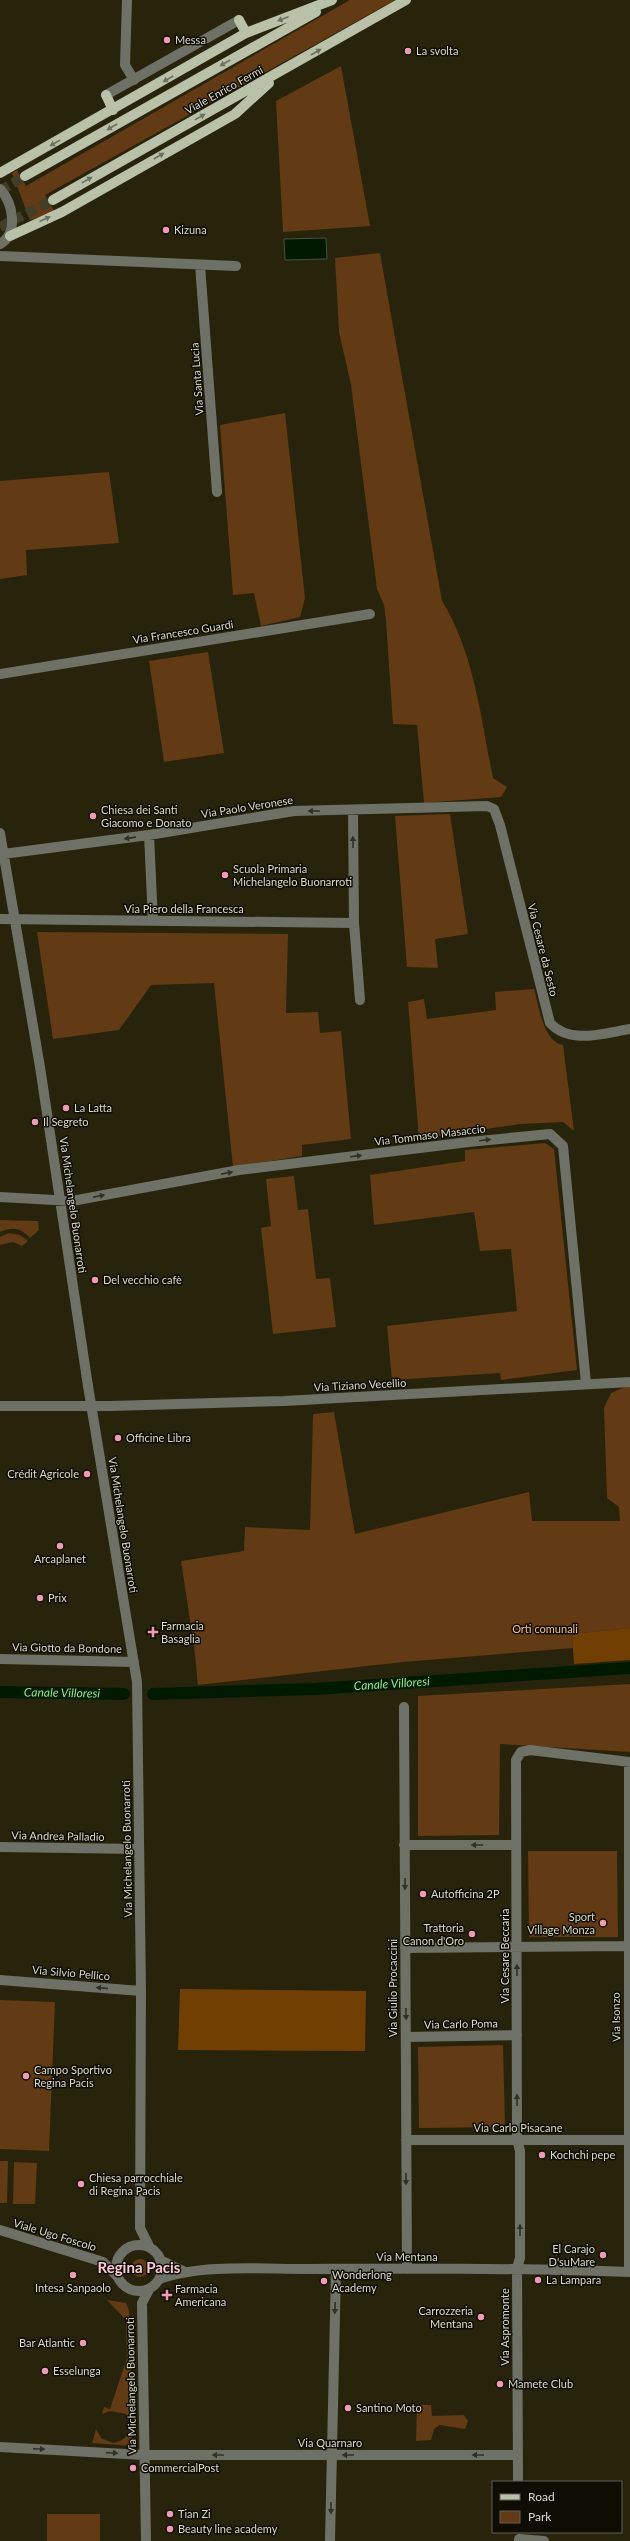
<svg xmlns="http://www.w3.org/2000/svg" width="630" height="2541" font-family="Lato,sans-serif">
	<rect width="100%" height="100%" fill="#27240b"/>
	<!-- green -->
	<path fill="#623a13" d="M350 0H395L45 195 55 212 30 220 12 173 17 170 26 186Z
		M341 66 370 226 283 232 276 101Z
		M380 253 442 601C474 652 481 719 493 778L507 787 501 797 424 803 417 725 393 724 386 621 384 605 377 589 351 385 339 332 335 258Z
		M285 413 305 598 300 617 261 626 254 593 233 595 220 425Z
		M109 472 119 543 26 550 27 575 0 579V481Z
		M208 652 224 753 164 762 149 661Z
		M450 814 468 934 435 939 438 968 407 967 395 816Z
		M37 932 288 934 286 1013 318 1012 320 1033 341 1031 351 1139 302 1145V1156L233 1167 214 983 151 985 119 1030 53 1039Z
		M534 989C539 1007 543 1041 563 1045L574 1131 563 1122 520 1124 419 1139 408 1002 424 999 427 1019 496 1010 495 992Z
		M545 1143 554 1149 577 1370 501 1380 500 1373 392 1380 387 1326 517 1311 511 1249 480 1251 474 1212 374 1225 370 1175 465 1161V1150Z
		M294 1176 298 1210 308 1209 316 1279 330 1278 336 1327 273 1334 261 1228 271 1226 266 1179Z
		M0 1220 38 1221 39 1230 30 1238C20 1227 13 1227 0 1232Z
		M9 1233 20 1235 28 1241 22 1246 13 1242 0 1245V1237Z
		M627 1386H630V1628L572 1634 573 1648 403 1662 198 1685 194 1646 181 1561 244 1551 245 1527 310 1530 313 1414 334 1412 355 1534 529 1492 532 1521H620L619 1507 607 1498 604 1408 611 1393Z
		M630 1684V1752L500 1744 499 1835 418 1836V1696Z
		M528 1851H617L618 1937H529Z
		M0 2000 55 2002 49 2151 0 2149Z
		M503 2045 505 2127 419 2128 418 2047Z
		M0 2161H8L7 2203H0Z
		M14 2162 37 2163 35 2204H13Z
		M131 2268a9 9 0 1 1 18 0a9 9 0 1 1-18 0Z
		M107 2300 126 2303 129 2310 132 2446 92 2443 96 2429 101 2438 113 2443C130 2440 134 2427 126 2414L110 2411 102 2414 104 2407 110 2409 127 2358 126 2320Z
		M417 2405H431L432 2416 464 2415 468 2421 465 2429 440 2425 434 2429 431 2440 416 2441Z
		M47 2514H100V2541H47Z"/>
	<!-- forest -->
	<path fill="#723f02" d="M630 1628V1660L574 1664 572 1634Z
		M180 1989 366 1991 365 2051 178 2050Z"/>
	<!-- water -->
	<path fill="#001a00" stroke="#42543d" d="M326 238 327 259 285 260 284 239Z"/>
	<g fill="none" stroke-linecap="round" stroke-linejoin="round">
		<!-- canal -->
		<g stroke="#001a00" stroke-width="12">
			<path id="s1" d="M0 1692 124 1694"/>
			<path id="s2" d="M153 1694 314 1689 630 1668"/>
		</g>
		<!-- major-tunnel -->
		<path stroke="#423f28" stroke-width="10" stroke-dasharray="10 5" stroke-linecap="butt" d="M0 191 25 176
			M0 227 53 200"/>
		<!-- minor -->
		<path stroke="#6d7166" stroke-width="10" d="M127 0 125 65 134 80
			M106 95 239 20
			M0 189C13 203 19 234 0 244
			M0 256 236 266
			M200 265 217 492
			M0 674 370 614
			M353 811 354 923 360 1000
			M0 833 40 1067 88 1386 137 1682 141 1991 140 2228 150 2248
			M149 835 153 921
			M3 854 149 835 294 811 487 806 494 809 500 825 550 1023C570 1045 604 1033 630 1029
			M0 919 354 923
			M0 1197 72 1201 239 1170 469 1142 550 1134 563 1146 586 1383
			M0 1406H111L284 1401 630 1382
			M0 1659 134 1662
			M404 1707 407 2269
			M629 1762V2272
			M404 1845H516
			M0 1847 139 1849
			M405 1948 627 1946
			M0 1980 141 1991
			M406 2037 517 2035
			M406 2140H629
			M0 2230 103 2262 117 2276
			M116 2268a23 23 0 1 1 46 0a23 23 0 1 1-46 0Z
			M160 2260 183 2271
			M159 2279C200 2264 262 2269 306 2269 414 2268 522 2268 630 2272
			M0 2447 143 2455H517
			M518 2482 517 2268 520 2258V2151L517 2139 516 1760 521 1752 530 1750 630 1762
			M519 2539 544 2541
			M146 2541 142 2303 150 2288
			M330 2541 336 2269"/>
		<!-- major -->
		<path stroke="#b9c1a9" stroke-width="10" d="M239 20 246 33
			M106 95 113 110
			M0 173 246 33 332 0
			M25 176 316 12
			M53 200 406 0
			M10 236 62 212 235 114 269 83"/>
	</g>
	<!-- one-way arrows -->
	<defs><path id="oneway-solid" d="M-6-.8H1V-3.2L6.5 0L1 3.2V.8H-6Z"/></defs>
	<g fill="#6c705f">
		<use href="#oneway-solid" transform="translate(283 19) rotate(159)"/>
		<use href="#oneway-solid" transform="translate(316 52) rotate(-30)"/>
		<use href="#oneway-solid" transform="translate(225 63) rotate(150)"/>
		<use href="#oneway-solid" transform="translate(168 79) rotate(150)"/>
		<use href="#oneway-solid" transform="translate(200 117) rotate(-29)"/>
		<use href="#oneway-solid" transform="translate(112 127) rotate(150)"/>
		<use href="#oneway-solid" transform="translate(55 143) rotate(151)"/>
		<use href="#oneway-solid" transform="translate(159 156) rotate(-30)"/>
		<use href="#oneway-solid" transform="translate(87 180) rotate(-29)"/>
		<use href="#oneway-solid" transform="translate(45 219) rotate(-24)"/>
	</g>
	<g fill="#2f3026">
		<use href="#oneway-solid" transform="translate(314 811) rotate(-180)"/>
		<use href="#oneway-solid" transform="translate(130 838) rotate(172)"/>
		<use href="#oneway-solid" transform="translate(353 842) rotate(-91)"/>
		<use href="#oneway-solid" transform="translate(485 1140) rotate(-7)"/>
		<use href="#oneway-solid" transform="translate(356 1156) rotate(-7)"/>
		<use href="#oneway-solid" transform="translate(227 1173) rotate(-11)"/>
		<use href="#oneway-solid" transform="translate(99 1196) rotate(-11)"/>
		<use href="#oneway-solid" transform="translate(477 1845) rotate(180)"/>
		<use href="#oneway-solid" transform="translate(405 1884) rotate(90)"/>
		<use href="#oneway-solid" transform="translate(517 1970) rotate(-90)"/>
		<use href="#oneway-solid" transform="translate(102 1988) rotate(-175)"/>
		<use href="#oneway-solid" transform="translate(406 2014) rotate(90)"/>
		<use href="#oneway-solid" transform="translate(517 2100) rotate(-90)"/>
		<use href="#oneway-solid" transform="translate(406 2179) rotate(90)"/>
		<use href="#oneway-solid" transform="translate(520 2230) rotate(-90)"/>
		<use href="#oneway-solid" transform="translate(335 2308) rotate(92)"/>
		<use href="#oneway-solid" transform="translate(39 2449) rotate(3)"/>
		<use href="#oneway-solid" transform="translate(112 2453) rotate(3)"/>
		<use href="#oneway-solid" transform="translate(218 2455) rotate(-180)"/>
		<use href="#oneway-solid" transform="translate(348 2455) rotate(180)"/>
		<use href="#oneway-solid" transform="translate(478 2455) rotate(180)"/>
		<use href="#oneway-solid" transform="translate(331 2508) rotate(90)"/>
	</g>
	<!-- markers -->
	<g fill="#f19ab4" stroke="#0e0d04" stroke-width="1.5">
		<circle cx="167" cy="40" r="4"/>
		<circle cx="408" cy="51" r="4"/>
		<circle cx="166" cy="230" r="4"/>
		<circle cx="93" cy="816" r="4"/>
		<circle cx="225" cy="875" r="4"/>
		<circle cx="66" cy="1108" r="4"/>
		<circle cx="35" cy="1122" r="4"/>
		<circle cx="95" cy="1280" r="4"/>
		<circle cx="118" cy="1438" r="4"/>
		<circle cx="87" cy="1474" r="4"/>
		<circle cx="60" cy="1546" r="4"/>
		<circle cx="40" cy="1598" r="4"/>
		<path d="M151 1626h4v4h4v4h-4v4h-4v-4h-4v-4h4z"/>
		<circle cx="423" cy="1894" r="4"/>
		<circle cx="603" cy="1923" r="4"/>
		<circle cx="472" cy="1934" r="4"/>
		<circle cx="26" cy="2076" r="4"/>
		<circle cx="542" cy="2155" r="4"/>
		<circle cx="81" cy="2184" r="4"/>
		<circle cx="603" cy="2255" r="4"/>
		<circle cx="73" cy="2275" r="4"/>
		<circle cx="538" cy="2280" r="4"/>
		<circle cx="324" cy="2281" r="4"/>
		<path d="M165 2289h4v4h4v4h-4v4h-4v-4h-4v-4h4z"/>
		<circle cx="481" cy="2317" r="4"/>
		<circle cx="83" cy="2343" r="4"/>
		<circle cx="45" cy="2371" r="4"/>
		<circle cx="500" cy="2384" r="4"/>
		<circle cx="348" cy="2408" r="4"/>
		<circle cx="133" cy="2468" r="4"/>
		<circle cx="170" cy="2514" r="4"/>
		<circle cx="170" cy="2529" r="4"/>
	</g>
	<g text-anchor="middle" stroke-width="3" stroke-linejoin="round" paint-order="stroke">
		<!-- poi labels -->
		<g font-size="11" fill="#dbdacb" stroke="#0e0d04" text-anchor="start">
			<text x="175" y="44">Messa</text>
			<text x="416" y="55">La svolta</text>
			<text x="174" y="234">Kizuna</text>
			<text x="101" y="814">Chiesa dei Santi<tspan x="101" dy="13">Giacomo e Donato</tspan></text>
			<text x="233" y="873">Scuola Primaria<tspan x="233" dy="13">Michelangelo Buonarroti</tspan></text>
			<text x="74" y="1112">La Latta</text>
			<text x="43" y="1126">Il Segreto</text>
			<text x="103" y="1284">Del vecchio cafè</text>
			<text x="126" y="1442">Officine Libra</text>
			<text x="79" y="1478" text-anchor="end">Crédit Agricole</text>
			<text x="60" y="1563" text-anchor="middle">Arcaplanet</text>
			<text x="48" y="1602">Prix</text>
			<text x="161" y="1630">Farmacia<tspan x="161" dy="13">Basaglia</tspan></text>
			<text x="431" y="1898">Autofficina 2P</text>
			<text x="595" y="1921" text-anchor="end">Sport<tspan x="595" dy="13">Village Monza</tspan></text>
			<text x="464" y="1932" text-anchor="end">Trattoria<tspan x="464" dy="13">Canon d'Oro</tspan></text>
			<text x="34" y="2074">Campo Sportivo<tspan x="34" dy="13">Regina Pacis</tspan></text>
			<text x="550" y="2159">Kochchi pepe</text>
			<text x="89" y="2182">Chiesa parrocchiale<tspan x="89" dy="13">di Regina Pacis</tspan></text>
			<text x="595" y="2253" text-anchor="end">El Carajo<tspan x="595" dy="13">D'suMare</tspan></text>
			<text x="332" y="2279">Wonderlong<tspan x="332" dy="13">Academy</tspan></text>
			<text x="546" y="2284">La Lampara</text>
			<text x="73" y="2292" text-anchor="middle">Intesa Sanpaolo</text>
			<text x="175" y="2293">Farmacia<tspan x="175" dy="13">Americana</tspan></text>
			<text x="473" y="2315" text-anchor="end">Carrozzeria<tspan x="473" dy="13">Mentana</tspan></text>
			<text x="75" y="2347" text-anchor="end">Bar Atlantic</text>
			<text x="53" y="2375">Esselunga</text>
			<text x="508" y="2388">Mamete Club</text>
			<text x="356" y="2412">Santino Moto</text>
			<text x="141" y="2472">CommercialPost</text>
			<text x="178" y="2518">Tian Zi</text>
			<text x="178" y="2533">Beauty line academy</text>
		</g>
		<!-- street labels -->
		<g font-size="11" fill="#dbdacb" stroke="#0e0d04">
			<text transform="translate(224 90) rotate(-29)" y="4">Viale Enrico Fermi</text>
			<text transform="translate(197 379) rotate(-94)" y="4">Via Santa Lucia</text>
			<text transform="translate(183 632) rotate(-9)" y="4">Via Francesco Guardi</text>
			<text transform="translate(247 807) rotate(-9)" y="4">Via Paolo Veronese</text>
			<text x="184" y="913">Via Piero della Francesca</text>
			<text transform="translate(543 950) rotate(76)" y="4">Via Cesare da Sesto</text>
			<text transform="translate(430 1135) rotate(-7)" y="4">Via Tommaso Masaccio</text>
			<text transform="translate(73 1205) rotate(82)" y="4">Via Michelangelo Buonarroti</text>
			<text transform="translate(360 1385) rotate(-3)" y="4">Via Tiziano Vecellio</text>
			<text transform="translate(123 1525) rotate(81)" y="4">Via Michelangelo Buonarroti</text>
			<text transform="translate(67 1648) rotate(1)" y="4">Via Giotto da Bondone</text>
			<text transform="translate(58 1836) rotate(1)" y="4">Via Andrea Palladio</text>
			<text transform="translate(127 1849) rotate(-91)" y="4">Via Michelangelo Buonarroti</text>
			<text transform="translate(505 1956) rotate(-90)" y="4">Via Cesare Beccaria</text>
			<text transform="translate(71 1973) rotate(5)" y="4">Via Silvio Pellico</text>
			<text transform="translate(393 1988) rotate(-90)" y="4">Via Giulio Procaccini</text>
			<text transform="translate(616 2017) rotate(-91)" y="4">Via Isonzo</text>
			<text transform="translate(461 2024) rotate(-1)" y="4">Via Carlo Poma</text>
			<text x="518" y="2132">Via Carlo Pisacane</text>
			<text transform="translate(55 2235) rotate(17)" y="4">Viale Ugo Foscolo</text>
			<text x="407" y="2261">Via Mentana</text>
			<text transform="translate(505 2327) rotate(-90)" y="4">Via Aspromonte</text>
			<text transform="translate(131 2386) rotate(-91)" y="4">Via Michelangelo Buonarroti</text>
			<text x="330" y="2447">Via Quarnaro</text>
		</g>
		<!-- park labels -->
		<g font-size="11" fill="#f5bd8d" stroke="#0e0d04">
			<text x="545" y="1633">Orti comunali</text>
		</g>
		<!-- water labels -->
		<g font-size="12" font-style="italic" fill="#92e88b" stroke="#0e0d04">
			<text dy="4" stroke="none"><textPath href="#s2" startOffset="239">Canale Villoresi</textPath></text>
			<text dy="4" stroke="none"><textPath href="#s1" startOffset="62">Canale Villoresi</textPath></text>
		</g>
		<!-- district labels -->
		<g font-size="15" font-weight="bold" fill="#fdcad8" stroke="#0e0d04">
			<text x="139" y="2273">Regina Pacis</text>
		</g>
	</g>
	<!-- legend -->
	<rect x="492" y="2481" width="130" height="52" fill="#0e0d04" stroke="#605f54"/>
	<rect x="500" y="2494" width="20" height="6" fill="#b9c1a9" stroke="#605f54"/>
	<text x="528" y="2501" font-size="12" fill="#dbdacb">Road</text>
	<rect x="500" y="2511" width="20" height="12" fill="#623a13" stroke="#605f54"/>
	<text x="528" y="2521" font-size="12" fill="#dbdacb">Park</text>
</svg>
